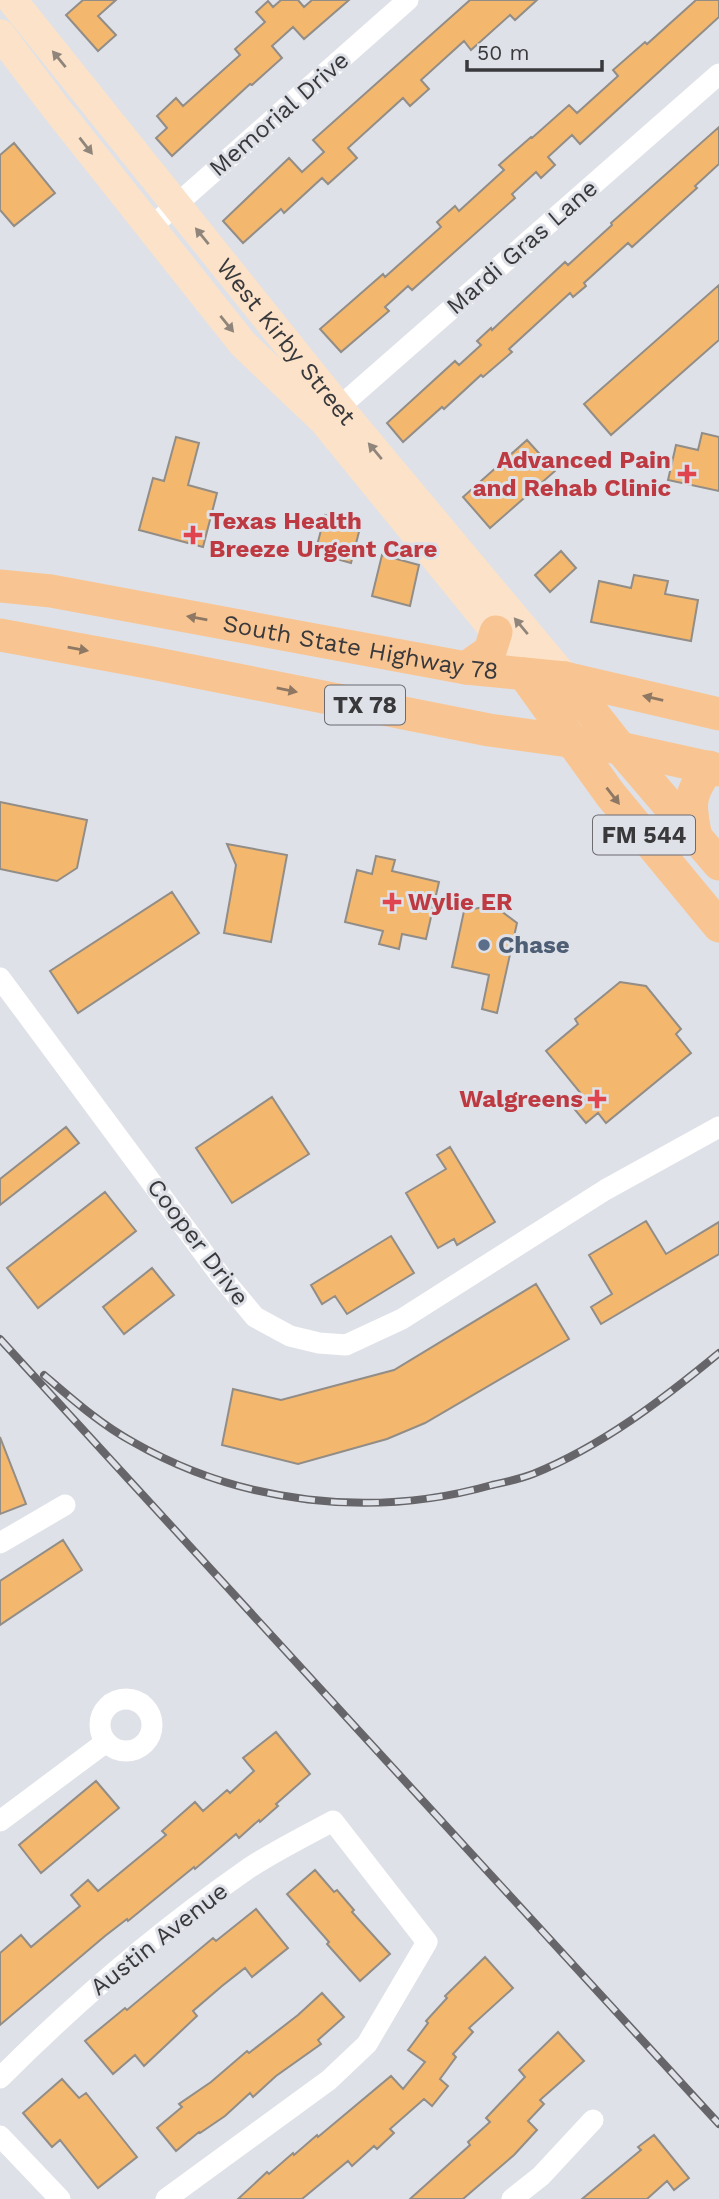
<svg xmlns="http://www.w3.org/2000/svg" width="719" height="2199" font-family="'Work Sans',sans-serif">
	<rect width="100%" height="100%" fill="#dfe1e8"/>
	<!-- building -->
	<path fill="#f3b76e" stroke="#928d87" stroke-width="2" d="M83 0H116L98 16 116 35 98 51 66 15Z
		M281 0H298L304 7 312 0H349L304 39 293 27 272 46 282 58 252 85 250 84 172 156 156 138 167 128 157 116 176 98 183 106 240 55 235 49 265 22 256 12 268 1 273 7Z
		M470 0H537L515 20 510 15 471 50 464 41 421 80 429 89 410 106 403 98 348 148 357 158 328 184 322 178 284 213 281 209 243 243 223 221 289 158 302 172 324 152 313 140Z
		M696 0H719V17L580 144 572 135 548 157 555 165 541 178 536 172 512 194 515 198 412 290 408 286 385 307 389 311 341 352 320 329 383 274 385 277 441 227 437 222 455 206 459 211 504 170 499 165 531 137 532 138 569 105 577 113 618 76 613 70 645 42 647 44Z
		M719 127V164L695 186 697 188 632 247 628 243 584 283 586 286 573 297 570 293 509 349 512 352 483 377 481 375 444 409 442 407 403 442 387 423 455 361 459 365 481 345 477 341 491 328 492 330 565 262 568 265 612 225 611 223Z
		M14 143 55 193 14 226 0 210V155Z
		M719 285V340L611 435 584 404Z
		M702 433 719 437V491L668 480 676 445 698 450Z
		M176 437 199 443 188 485 217 493 203 547 139 530 153 478 164 481Z
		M527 440 555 471 490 528 463 497Z
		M325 515 361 524 351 563 315 553Z
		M561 551 576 568 550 592 535 575Z
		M382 555 419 565 410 606 372 596Z
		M634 575 668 581 665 594 698 600 691 641 591 622 599 581 631 588Z
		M0 802 87 820 77 868 57 881 0 869Z
		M227 844 287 855 271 942 224 933 236 865Z
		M376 856 395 860 392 871 439 882 426 939 402 934 399 949 379 944 383 931 345 922 357 870 372 874Z
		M172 892 199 933 78 1013 50 971Z
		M483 907 501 911 517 923 497 1013 482 1009 489 975 452 967 464 911Z
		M620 982 646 986 681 1029 676 1034 691 1053 606 1123 598 1113 586 1123 571 1105 583 1096 546 1051 578 1024 575 1019Z
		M272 1097 309 1154 232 1203 196 1148Z
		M66 1127 79 1143 0 1205V1179Z
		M450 1147 495 1222 457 1245 454 1239 438 1248 406 1193 446 1169 437 1155Z
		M105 1192 136 1231 38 1308 7 1268Z
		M646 1221 666 1254 719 1222V1254L601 1324 591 1307 612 1294 589 1255Z
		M391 1236 414 1273 347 1314 335 1296 322 1304 311 1285Z
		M152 1268 174 1295 124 1334 103 1307Z
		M536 1284 569 1339 425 1423 387 1439 298 1464 222 1445 233 1389 281 1400 394 1370Z
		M0 1437 26 1504 0 1514Z
		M63 1540 82 1570 0 1625V1581Z
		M276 1732 310 1774 276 1804 278 1806 260 1822 259 1820 239 1838 236 1834 195 1869 194 1867 128 1921 127 1919 105 1936 0 2025V1953L21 1935 31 1947 80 1906 71 1895 88 1880 98 1891 166 1835 162 1831 195 1802 203 1811 227 1790 230 1793 254 1771 243 1758Z
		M96 1781 119 1808 41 1873 19 1845Z
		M315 1870 334 1892 337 1890 354 1910 352 1912 390 1954 360 1981 327 1944 329 1942 287 1894Z
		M256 1909 288 1948 252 1977 245 1968 222 1986 193 2011 197 2016 144 2066 135 2055 113 2074 85 2041 125 2008 127 2010 213 1938 216 1941Z
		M485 1957 513 1988 469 2028 473 2032 453 2054 456 2057 440 2079 448 2086 432 2106 424 2099 390 2129 394 2133 377 2149 374 2146 352 2166 348 2161 302 2199H238L267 2172 269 2174 293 2153 294 2155 317 2135 318 2137 391 2076 403 2089 425 2062 408 2050 428 2023 426 2021 447 1998 445 1996Z
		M322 1993 344 2017 318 2040 321 2044 276 2076 253 2097 250 2093 225 2116 200 2133 199 2132 176 2151 157 2128 182 2107 179 2104 211 2082 247 2051 249 2053 298 2015Z
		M558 2032 584 2061 540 2100 544 2104 528 2121 537 2130 514 2155 463 2199H410L470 2145 468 2142 490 2122 486 2118 525 2077 519 2070Z
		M62 2079 79 2098 86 2093 137 2157 98 2188 60 2140 52 2147 23 2113Z
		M654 2135 689 2178 674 2190 667 2181 647 2199H582L641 2150 638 2147Z"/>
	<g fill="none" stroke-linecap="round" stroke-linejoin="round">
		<!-- street -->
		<path stroke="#fff" stroke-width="21" d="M150 228 408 0
			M328 417 719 74
			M0 978 220 1275 255 1317 290 1336 319 1343 346 1345 402 1319 605 1190 719 1127
			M0 1543 65 1505
			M100 1725a26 26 0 1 1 52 0a26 26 0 1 1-52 0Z
			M0 1821 106 1742
			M0 2078C77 2001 160 1930 249 1868 275 1851 305 1836 333 1821L427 1942 367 2044 329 2080 166 2199
			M0 2136 60 2199
			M512 2199 541 2176 593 2120"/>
		<!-- secondary -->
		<g stroke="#fbe2c8" stroke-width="30">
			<path id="s1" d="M12 0 339 408 565 678"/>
			<path d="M0 34 55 107 243 344 324 421 496 632 524 674"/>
		</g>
		<!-- primary -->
		<g stroke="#f8c592" stroke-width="33">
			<path id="s2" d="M0 586 51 591 466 668 565 678 719 714"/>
			<path d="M0 635 147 662 489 730 620 748 719 770"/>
			<path d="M466 668 490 651 496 632"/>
			<path d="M524 674 610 794 719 926"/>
			<path d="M565 678 620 748 719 864"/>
			<path d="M696 837C689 805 688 794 709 767"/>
		</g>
		<!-- rail casing -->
		<g stroke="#66666a" stroke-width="8">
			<path id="rail" d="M0 1339 719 2124
				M44 1375C72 1399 100 1424 133 1442 241 1504 372 1519 492 1485 505 1482 520 1479 533 1474 602 1446 662 1400 719 1353"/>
		</g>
		<!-- rail -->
		<use href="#rail" stroke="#dfe1e8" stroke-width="5" stroke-dasharray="16" stroke-linecap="butt"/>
	</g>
	<!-- one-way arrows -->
	<defs><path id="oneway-solid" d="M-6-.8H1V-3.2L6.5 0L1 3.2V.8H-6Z" transform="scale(1.75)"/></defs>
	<g fill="#90857b">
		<use href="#oneway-solid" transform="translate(59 59) rotate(-129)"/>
		<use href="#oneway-solid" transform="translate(86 146) rotate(52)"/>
		<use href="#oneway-solid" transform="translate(202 236) rotate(-129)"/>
		<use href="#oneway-solid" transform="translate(227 324) rotate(51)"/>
		<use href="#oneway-solid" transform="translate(375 451) rotate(-130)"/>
		<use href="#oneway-solid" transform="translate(521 626) rotate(-130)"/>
	</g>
	<g fill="#8f7863">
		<use href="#oneway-solid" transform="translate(197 618) rotate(-170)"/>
		<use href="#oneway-solid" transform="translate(78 649) rotate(10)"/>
		<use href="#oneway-solid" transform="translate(287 690) rotate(11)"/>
		<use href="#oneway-solid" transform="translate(653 698) rotate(-167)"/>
		<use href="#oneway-solid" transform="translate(613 796) rotate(52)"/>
	</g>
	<!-- markers -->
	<g fill="#e0444e" stroke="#dfe1e8" stroke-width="2.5">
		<path d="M683.5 463.5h7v7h7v7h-7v7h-7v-7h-7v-7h7z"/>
		<path d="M189.5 524.5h7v7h7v7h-7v7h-7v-7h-7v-7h7z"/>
		<path d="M388.5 891.5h7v7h7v7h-7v7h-7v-7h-7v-7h7z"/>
		<path d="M593.5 1088.5h7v7h7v7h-7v7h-7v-7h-7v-7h7z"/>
	</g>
	<circle fill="#5c6f8a" stroke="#dfe1e8" stroke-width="2.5" cx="484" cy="945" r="7"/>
	<g text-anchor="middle" stroke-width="6" stroke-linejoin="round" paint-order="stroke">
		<!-- shield labels -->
		<g fill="#dfe1e8" stroke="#6b6b70" stroke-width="2">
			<rect x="325" y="685.5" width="80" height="39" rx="5"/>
			<rect x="593" y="815.5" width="102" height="39" rx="5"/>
		</g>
		<g font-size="23" font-weight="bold" fill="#39393c">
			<text x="365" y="713">TX 78</text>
			<text x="644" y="843">FM 544</text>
		</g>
		<!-- street labels -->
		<g font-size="24" fill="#39393c" stroke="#dfe1e8">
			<text transform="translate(279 114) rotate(-41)" y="8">Memorial Drive</text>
			<text transform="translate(522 247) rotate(-41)" y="8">Mardi Gras Lane</text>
			<text dy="8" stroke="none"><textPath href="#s1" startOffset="438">West Kirby Street</textPath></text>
			<text dy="8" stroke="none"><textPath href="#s2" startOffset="366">South State Highway 78</textPath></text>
			<text transform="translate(198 1242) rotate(53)" y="8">Cooper Drive</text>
			<text transform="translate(159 1939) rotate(-38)" y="8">Austin Avenue</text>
		</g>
		<!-- health labels -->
		<g font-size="24" font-weight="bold" fill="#be3a42" stroke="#dfe1e8" text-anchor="end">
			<text x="671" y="468">Advanced Pain<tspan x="671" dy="28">and Rehab Clinic</tspan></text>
			<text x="209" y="529" text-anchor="start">Texas Health<tspan x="209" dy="28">Breeze Urgent Care</tspan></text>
			<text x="408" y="910" text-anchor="start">Wylie ER</text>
			<text x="583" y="1107">Walgreens</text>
		</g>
		<!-- service labels -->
		<g font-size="24" font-weight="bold" fill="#4e5e75" stroke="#dfe1e8" text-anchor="start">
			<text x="498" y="953">Chase</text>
		</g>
	</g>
	<!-- scale -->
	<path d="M467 60v10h135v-10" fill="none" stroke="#39393c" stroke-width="3.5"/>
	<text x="477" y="60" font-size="21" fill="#39393c" stroke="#dfe1e8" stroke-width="5" paint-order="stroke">50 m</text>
</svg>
